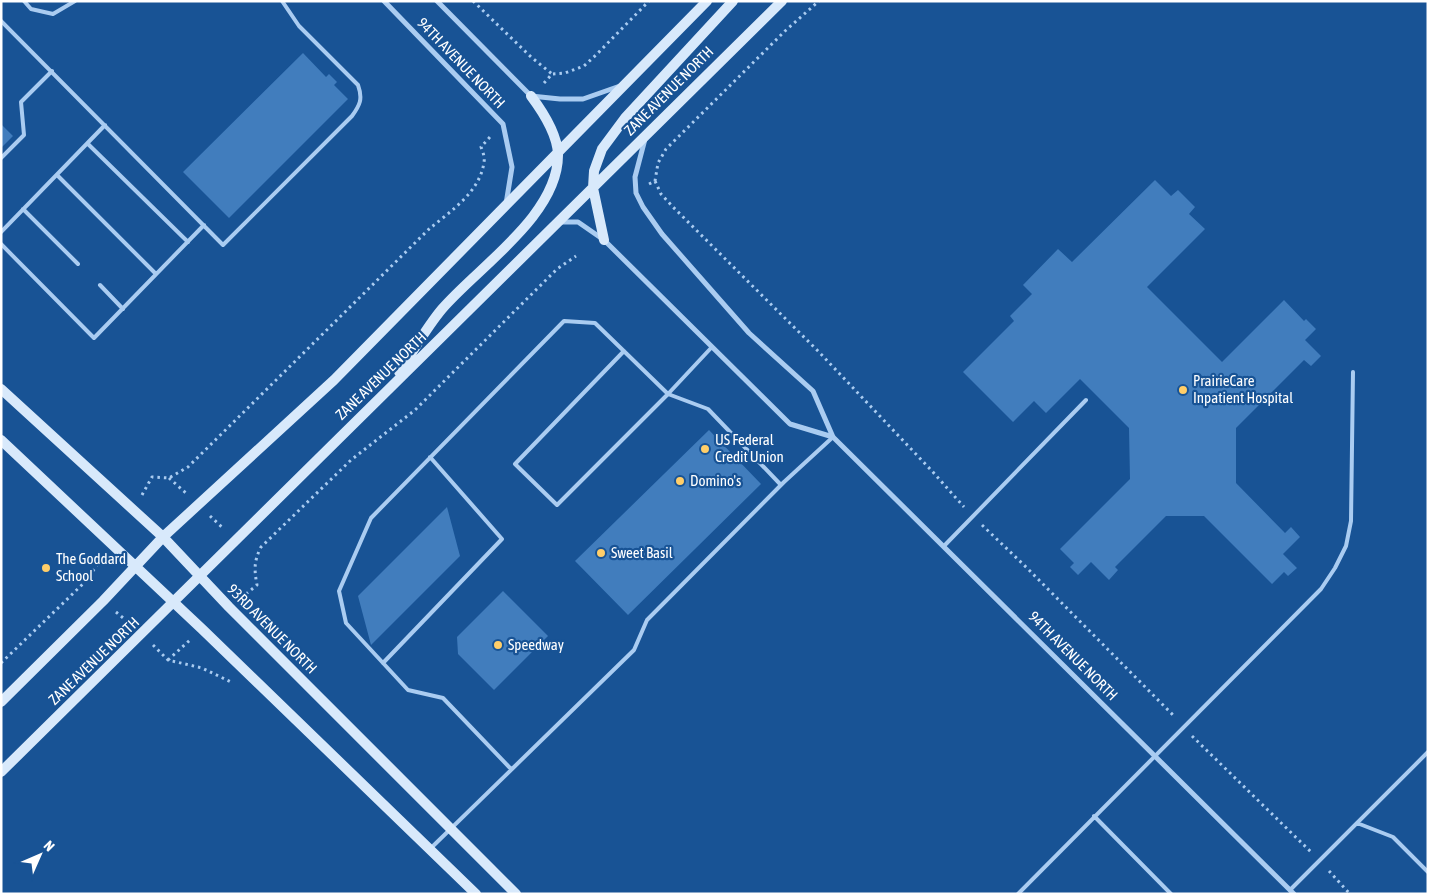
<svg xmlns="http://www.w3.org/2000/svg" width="1429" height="895" font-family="'Asap Condensed',sans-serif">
	<rect width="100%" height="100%" fill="#185395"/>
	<!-- building -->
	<path fill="#417dbd" d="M303 53 326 77 329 74 337 82 334 85 348 99 229 218 183 172Z
		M1 124 13 136 1 148Z
		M1155 180 1171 196 1178 190 1195 207 1189 214 1205 229 1147 287 1222 362 1284 300 1304 321 1306 319 1316 329 1305 340 1321 356 1311 366 1304 360 1236 428V483L1285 533 1291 527 1300 537 1283 554 1297 568 1288 576 1284 572 1272 584 1204 516H1166L1115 567 1118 570 1109 580 1091 562 1078 575 1070 567 1074 563 1060 549 1130 479 1129 428 1080 379 1046 413 1034 401 1013 422 963 372 1014 321 1010 316 1032 294 1023 285 1058 249 1072 262Z
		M709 430 761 484 628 615 575 561Z
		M447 507 460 556 371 645 358 596Z
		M503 591 548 636 494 690 458 654 457 637Z"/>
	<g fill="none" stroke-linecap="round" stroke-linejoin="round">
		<!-- path -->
		<path stroke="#aaccf1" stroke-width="3" stroke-dasharray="2.5 4" stroke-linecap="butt" d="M473 1 531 57 552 74
			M544 83 552 74 565 73 584 66 597 54 649 1
			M655 181 661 194 673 207 818 351 932 471 964 507
			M649 184 655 181 658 163 666 149 785 31 819 1
			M169 478 187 494
			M142 495 152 477 169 478 188 467 428 230C449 212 480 193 484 162 485 158 483 152 481 147L490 137
			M210 516 224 529
			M982 525 1027 568 1174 716
			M241 598 257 585C254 569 254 561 261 547L351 460 415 410 557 269 576 256
			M116 612 128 622
			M153 645 168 660 202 668 231 682
			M168 660 190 640
			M1 663 87 580 102 557
			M1192 736 1311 852
			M1329 871 1350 894"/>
		<!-- lane -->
		<path stroke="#aaccf1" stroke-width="4" d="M24 1 31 9 53 14 75 1
			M1 21 223 245 352 116C360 105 363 99 358 85L299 26 282 1
			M88 144 188 242
			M1 158 24 135 21 102 52 71
			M57 175 156 274
			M23 209 78 264
			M1 232 105 125
			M1 244 94 338 204 225
			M100 285 123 309
			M624 351 515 464 557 505 668 394 708 409 781 485
			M944 546 1086 400
			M383 663 502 539 430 457
			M511 769 443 698 408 690 346 623 339 591 371 518 564 321 595 323 668 394 711 348
			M1094 816 1171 894
			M1357 823 1393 837 1428 872
			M431 848 634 650 647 620 784 482 833 437
			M1290 890 1428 752
			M1018 894 1321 589 1335 568 1346 546 1351 521 1353 372"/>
		<!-- street -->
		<path stroke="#aaccf1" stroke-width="5" d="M384 1 503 124 512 167 506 204
			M437 1 531 96 560 99H583L620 86
			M645 139 635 177 636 193 643 207 662 234 749 333 813 391 833 437 1294 894
			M559 222H578L604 240 790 424 833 437"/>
		<!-- secondary -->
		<path stroke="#d8e9fb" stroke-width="10" d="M604 240 593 188 594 171 602 149 625 118 733 1
			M399 372C413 352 426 328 442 309 478 267 559 215 558 154 557 133 543 112 531 96
			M1 389 163 537 229 607 516 894
			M1 440 202 629 476 894
			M1 702 103 601 163 537 334 380 707 1
			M1 772 782 1"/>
	</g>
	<!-- markers -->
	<g fill="#ffce69" stroke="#185395" stroke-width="2">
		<circle cx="1183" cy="390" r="5"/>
		<circle cx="705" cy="449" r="5"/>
		<circle cx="680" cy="481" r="5"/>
		<circle cx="601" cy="553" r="5"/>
		<circle cx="46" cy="568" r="5"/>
		<circle cx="498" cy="645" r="5"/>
	</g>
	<g text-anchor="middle" stroke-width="4.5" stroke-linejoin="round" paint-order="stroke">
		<!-- street labels -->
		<g font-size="15" fill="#fff" stroke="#185395">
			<text transform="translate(461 63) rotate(46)" y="5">94TH AVENUE NORTH</text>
			<text transform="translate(669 91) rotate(-45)" y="5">ZANE AVENUE NORTH</text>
			<text transform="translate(381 376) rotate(-44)" y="5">ZANE AVENUE NORTH</text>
			<text transform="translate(272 629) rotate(45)" y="5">93RD AVENUE NORTH</text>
			<text transform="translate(1073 656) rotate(45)" y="5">94TH AVENUE NORTH</text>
			<text transform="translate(94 661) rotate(-44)" y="5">ZANE AVENUE NORTH</text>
		</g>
		<!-- poi labels -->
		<g font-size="15" fill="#fff" stroke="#185395" text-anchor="start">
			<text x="1193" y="386">PrairieCare<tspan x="1193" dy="17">Inpatient Hospital</tspan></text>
			<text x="715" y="445">US Federal<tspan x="715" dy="17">Credit Union</tspan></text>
			<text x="690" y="486">Domino's</text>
			<text x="611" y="558">Sweet Basil</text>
			<text x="56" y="564">The Goddard<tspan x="56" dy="17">School</tspan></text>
			<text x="508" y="650">Speedway</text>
		</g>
	</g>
	<!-- border -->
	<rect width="1429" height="895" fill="none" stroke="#ffffff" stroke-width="5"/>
	<!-- north arrow -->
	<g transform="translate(40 855) rotate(45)" stroke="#185395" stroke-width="4" paint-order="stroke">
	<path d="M0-4L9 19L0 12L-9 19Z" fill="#ffffff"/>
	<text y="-8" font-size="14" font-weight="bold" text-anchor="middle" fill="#ffffff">N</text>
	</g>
</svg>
